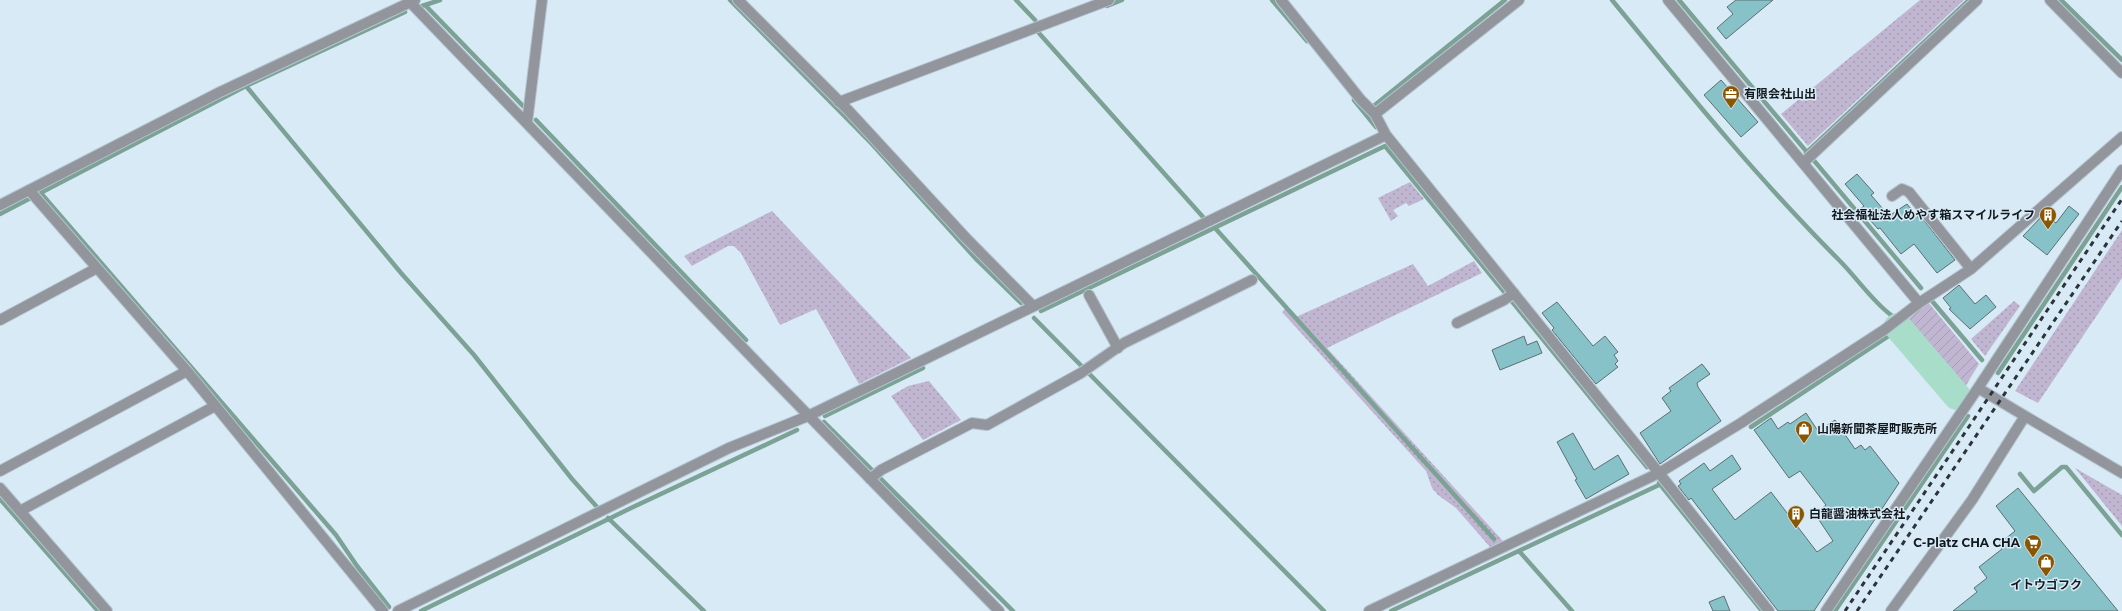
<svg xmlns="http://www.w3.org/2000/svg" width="2122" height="611" font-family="Montserrat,'Noto Sans JP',sans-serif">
	<defs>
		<pattern id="grass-dots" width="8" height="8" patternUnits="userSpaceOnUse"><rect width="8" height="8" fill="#c1b6d1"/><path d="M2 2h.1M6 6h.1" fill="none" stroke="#a59cb3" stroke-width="1.8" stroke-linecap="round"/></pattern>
		<pattern id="garden-furrows" width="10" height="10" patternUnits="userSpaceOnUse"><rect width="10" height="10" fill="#c1b6d1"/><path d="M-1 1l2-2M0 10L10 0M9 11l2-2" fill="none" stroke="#a59cb3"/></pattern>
	</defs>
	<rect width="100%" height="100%" fill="#d8eaf6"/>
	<!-- grass -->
	<path fill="url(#grass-dots)" d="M1920 0H1964L1808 146 1781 114Z
		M1410 182 1424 199 1409 206 1406 203 1393 210 1398 216 1391 221 1378 198Z
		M772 211 911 358 859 384 816 309 780 325 741 253 734 246H728L692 266 684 256Z
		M2122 230V278L2038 403 2015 391Z
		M1474 261 1482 273 1327 348 1503 541 1490 547 1456 508 1438 495 1432 488 1426 471 1282 312 1287 307 1296 317 1413 264 1428 286Z
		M2014 301 2020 306 1985 356 1971 339Z
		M929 381 961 420 923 440 891 396 908 386Z
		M2075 468 2122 495V526Z"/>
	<!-- garden -->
	<path fill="url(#garden-furrows)" d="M1928 302 1979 364 1962 392 1904 323Z"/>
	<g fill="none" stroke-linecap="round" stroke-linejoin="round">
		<!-- stream -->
		<path stroke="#7ba295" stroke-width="4.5" d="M730 0 871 143 977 260 1021 303
			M1016 0 1035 20
			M1272 0 1307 41
			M1612 0C1685 89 1758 179 1839 260 1857 278 1872 301 1891 315
			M1679 0 1921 288
			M2061 0 2122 60
			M422 6 440 0
			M426 6 523 106
			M1107 6 1122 0
			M1038 32 1203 217
			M246 86 401 273 474 355 572 479 597 507
			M1354 100 1376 127
			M1365 113 1505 0
			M536 120 746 340
			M1806 153 1969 0
			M40 192 336 535 357 566 389 607
			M0 214 246 86 405 12
			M1215 228 1494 539
			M1932 301 1982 360
			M1041 311 1385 146 1647 467
			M1034 318 1324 611
			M1998 373 2122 187
			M825 416 923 368
			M824 422 1013 611
			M1751 427 1899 329
			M2020 474 2034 491 2062 467H2066L2122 535
			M1659 483 1762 611
			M0 499 98 611
			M608 518 704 611
			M1519 551 1572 611
			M421 611 631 508 797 430
			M1391 611 1661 484
			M1835 611 1968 416"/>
		<!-- river -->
		<path stroke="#a8ddc9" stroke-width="28" d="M1898 327 1957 396"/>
	</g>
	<!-- building -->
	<path fill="#87c2c8" stroke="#5b7072" d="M1736 0H1773L1726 39 1717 28 1733 14 1727 7Z
		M1721 80 1758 122 1741 137 1704 95Z
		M1857 174 1874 193 1871 195 1889 216 1907 204 1921 221 1923 219 1955 260 1937 273 1914 244 1901 254 1880 228 1878 229 1860 209 1864 206 1845 184Z
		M2069 206 2079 214 2047 255 2023 236 2044 214 2056 223Z
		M1959 285 1975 304 1986 295 1996 307 1970 329 1949 309 1951 308 1943 298Z
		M1557 302 1593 346 1605 336 1618 352 1614 355 1618 361 1615 364 1618 367 1596 384 1552 330 1554 328 1542 313Z
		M1524 336 1527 345 1537 341 1542 353 1500 370 1492 350Z
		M1702 364 1710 374 1697 383 1698 387 1721 421 1660 464 1640 433 1671 411 1662 398 1671 391 1669 388Z
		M1806 413 1818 431 1835 420 1855 449 1861 445 1865 450 1870 446 1899 483 1814 611H1778L1691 498 1689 500 1678 486 1681 484 1679 481 1704 463 1710 471 1732 455 1741 469 1712 489 1735 520 1771 492 1817 552 1833 541 1815 514 1826 505 1800 471 1789 478 1754 430 1771 418 1778 429 1788 422 1790 424Z
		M1573 433 1594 470 1618 455 1629 474 1586 499 1575 480 1577 479 1557 442Z
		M2018 488 2118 611H1953L1977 592 1974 588 1987 578 1979 567 2002 549 1999 544 2015 531 1996 506Z
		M1724 596 1730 611H1713L1709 602Z"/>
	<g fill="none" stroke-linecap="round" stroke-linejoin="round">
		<!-- minor casing -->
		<g stroke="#b4c4cf" stroke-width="12">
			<path id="minor" d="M408 0 771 377 999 611
				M738 0 848 110 966 238 1033 306
				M1281 0 1361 100 1375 114 1386 135 1659 473 1369 611
				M1668 0 1919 303
				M2050 0 2122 73
				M839 102 1109 0
				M1375 114 1519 0
				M527 123 542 0
				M1803 163 1977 0
				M29 190 187 371 383 611
				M1892 196 1902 189 1909 192 1971 269
				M0 205 218 93 415 0
				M1089 295 1118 348
				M0 320 97 268
				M1457 323 1504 300 1514 293
				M1978 388 2025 416
				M0 471 187 371
				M870 479 881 470 972 423 987 425 1081 373 1124 343 1252 280
				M0 488 107 611
				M20 511 215 406
				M398 611 729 448 808 416 1386 135
				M1769 611 1659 473 1741 423 1884 330 1919 303 1971 269 2122 137
				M1826 611 1978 388 2122 170
				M1891 611 1972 500 2025 416 2122 473"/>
		</g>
		<!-- minor -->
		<use href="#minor" stroke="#93959d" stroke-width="10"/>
		<!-- rail -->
		<path stroke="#2c3439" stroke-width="3" stroke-dasharray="5 5" stroke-linecap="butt" d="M1845 611 2122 199
			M1857 611 2122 221"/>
	</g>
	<!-- icons -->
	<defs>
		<g id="office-pin" transform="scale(0.9)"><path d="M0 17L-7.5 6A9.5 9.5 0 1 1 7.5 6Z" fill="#8a5601" stroke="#d8eaf6"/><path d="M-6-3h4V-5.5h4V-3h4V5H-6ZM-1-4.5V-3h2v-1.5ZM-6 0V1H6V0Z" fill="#fff"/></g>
		<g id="building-pin" transform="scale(0.9)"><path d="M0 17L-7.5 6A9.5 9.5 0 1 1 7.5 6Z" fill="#8a5601" stroke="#d8eaf6"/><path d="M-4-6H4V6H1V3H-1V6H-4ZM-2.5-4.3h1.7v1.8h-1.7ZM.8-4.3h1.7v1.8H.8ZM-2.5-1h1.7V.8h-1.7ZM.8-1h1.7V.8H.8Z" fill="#fff"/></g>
		<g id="shop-pin" transform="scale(0.9)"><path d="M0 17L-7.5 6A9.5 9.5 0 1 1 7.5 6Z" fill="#8a5601" stroke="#d8eaf6"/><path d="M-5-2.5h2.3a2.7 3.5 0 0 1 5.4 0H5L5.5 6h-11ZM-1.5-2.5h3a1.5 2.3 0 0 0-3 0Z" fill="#fff"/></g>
		<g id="supermarket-pin" transform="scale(0.9)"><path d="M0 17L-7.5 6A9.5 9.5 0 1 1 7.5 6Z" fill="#8a5601" stroke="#d8eaf6"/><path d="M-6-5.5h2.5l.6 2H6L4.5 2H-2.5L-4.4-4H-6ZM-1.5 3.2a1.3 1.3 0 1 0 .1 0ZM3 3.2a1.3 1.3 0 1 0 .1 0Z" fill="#fff"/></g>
	</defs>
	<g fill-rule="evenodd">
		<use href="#office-pin" x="1731" y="94"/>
		<use href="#building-pin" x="2048" y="215"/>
		<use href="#shop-pin" x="1804" y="429"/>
		<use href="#building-pin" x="1796" y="514"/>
		<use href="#supermarket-pin" x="2033" y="543"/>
		<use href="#shop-pin" x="2046" y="562"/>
	</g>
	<g text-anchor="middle" stroke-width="3" stroke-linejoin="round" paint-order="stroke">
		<!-- poi labels -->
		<g font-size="12" font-weight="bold" fill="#12191d" stroke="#d8eaf6" text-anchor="start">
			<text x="1744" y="98">有限会社山出</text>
			<text x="2035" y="219" text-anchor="end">社会福祉法人めやす箱スマイルライフ</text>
			<text x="1817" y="433">山陽新聞茶屋町販売所</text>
			<text x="1809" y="518">白龍醤油株式会社</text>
			<text x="2020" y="547" text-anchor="end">C-Platz CHA CHA</text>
			<text x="2046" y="589" text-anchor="middle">イトウゴフク</text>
		</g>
	</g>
</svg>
